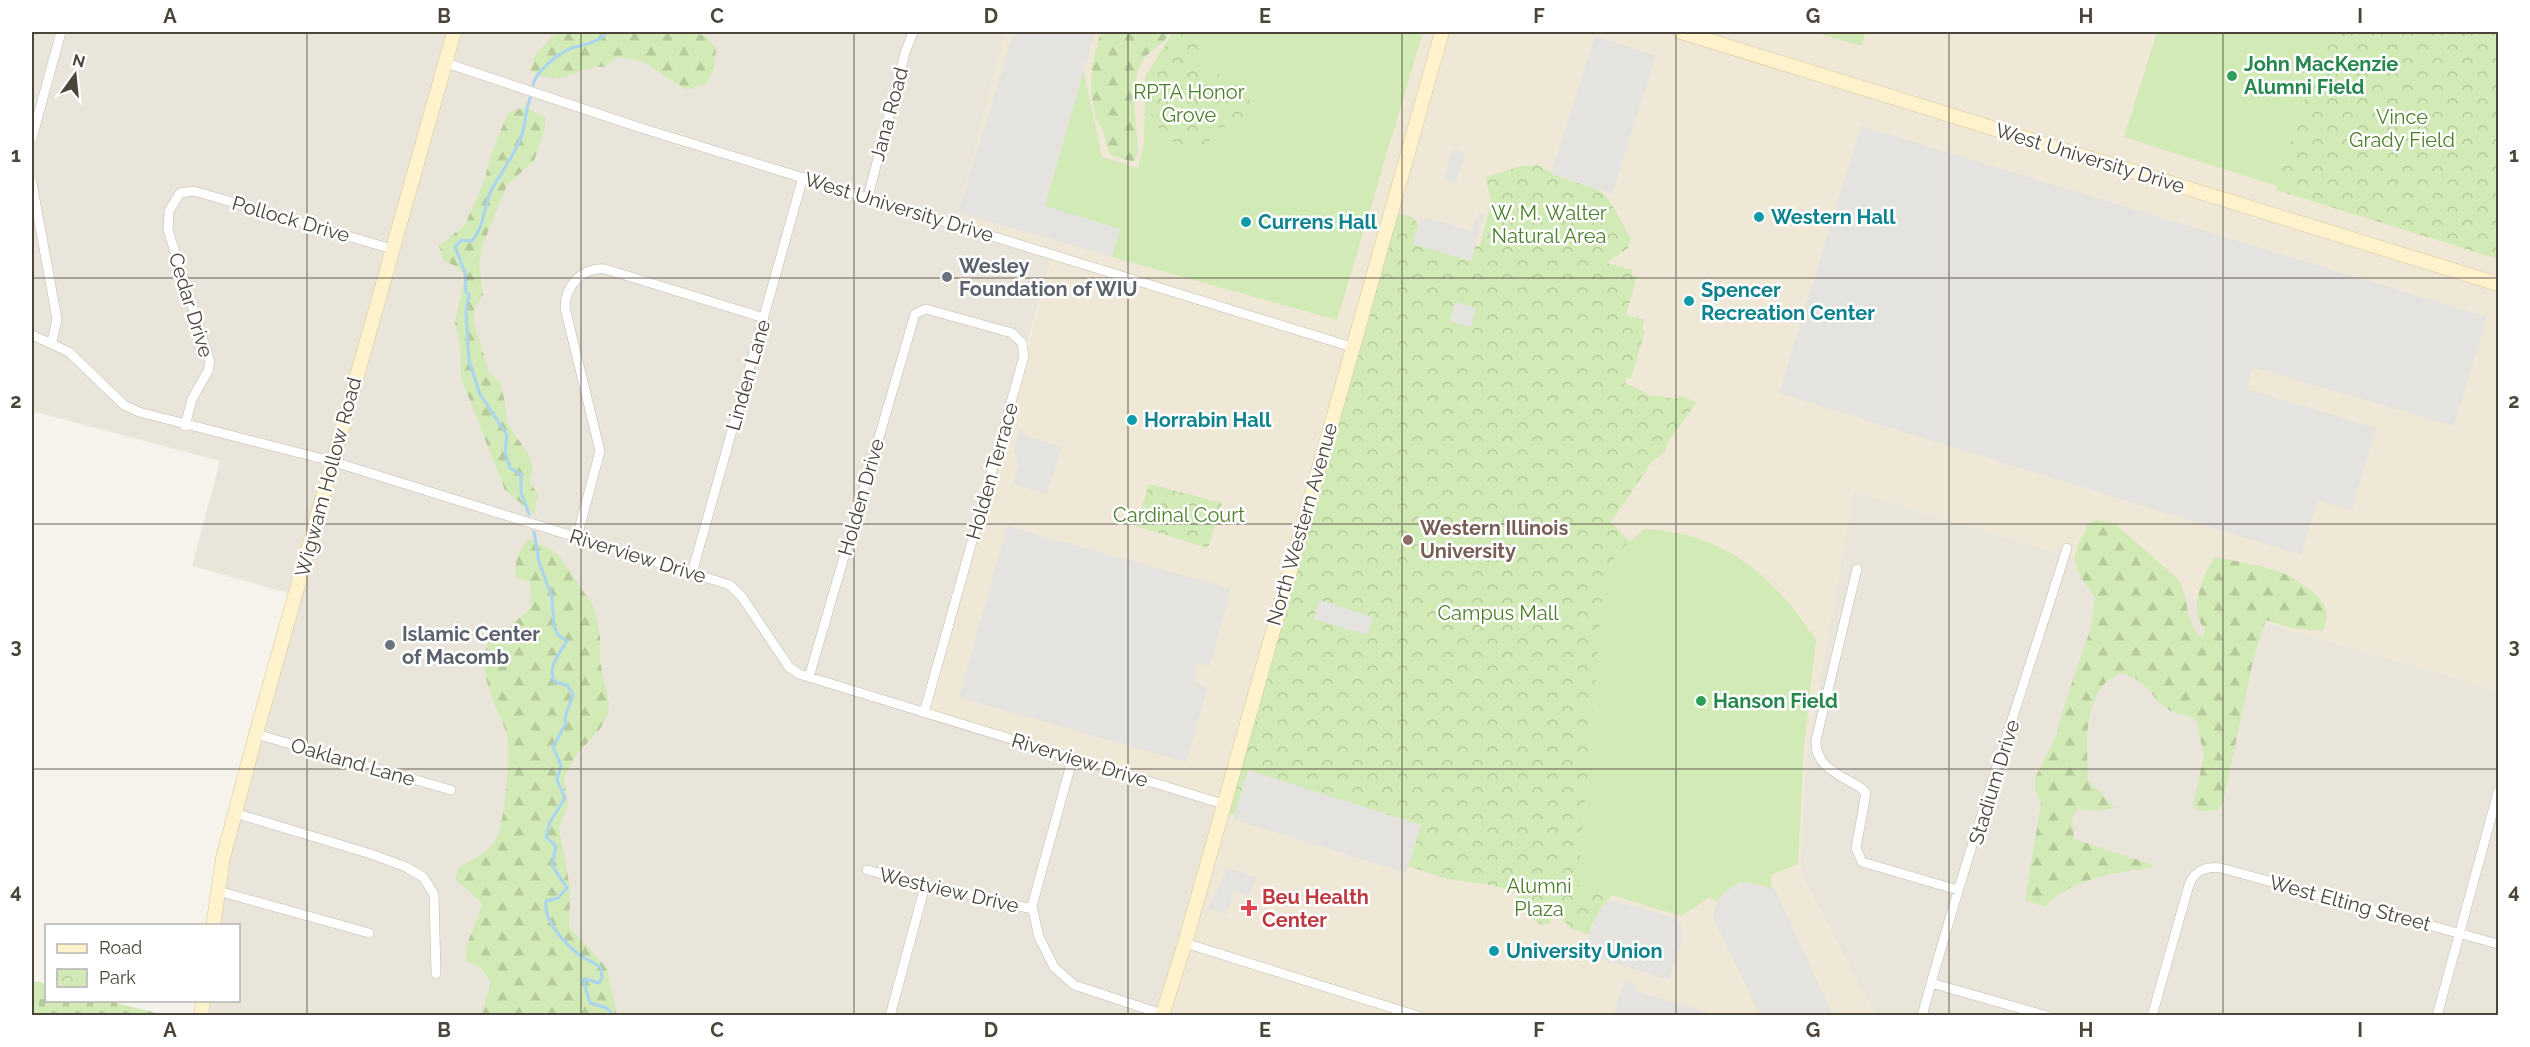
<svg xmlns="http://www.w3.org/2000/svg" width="2530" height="1047" font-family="Raleway,sans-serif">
	<defs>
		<pattern id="forest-firs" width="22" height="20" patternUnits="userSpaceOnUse" patternTransform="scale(1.5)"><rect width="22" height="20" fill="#d2eab5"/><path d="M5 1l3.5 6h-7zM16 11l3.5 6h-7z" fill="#b6ca9c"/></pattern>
		<pattern id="cemetery-stones" width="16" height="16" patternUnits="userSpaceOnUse" patternTransform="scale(1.5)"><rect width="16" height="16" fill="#d2eab5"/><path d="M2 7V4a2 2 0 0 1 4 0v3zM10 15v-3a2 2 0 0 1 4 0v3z" fill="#b6ca9c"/></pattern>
		<pattern id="park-crowns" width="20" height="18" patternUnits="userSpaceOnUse" patternTransform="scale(1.5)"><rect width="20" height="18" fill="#d2eab5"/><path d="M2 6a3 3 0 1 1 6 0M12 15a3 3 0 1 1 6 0" fill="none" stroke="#b6ca9c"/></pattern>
	</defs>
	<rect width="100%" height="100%" fill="#f6f3ec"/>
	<!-- residential -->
	<path fill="#eae5da" d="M32 32H1005L1053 255 1025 351 1223 804 1162 1015H201L203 1001 238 1000V926L213 925 218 891 295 595 192 566 220 461 32 411Z
		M1854 491 2091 563 2270 624 2498 690V1015H1875L1800 872 1806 755Z"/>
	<!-- education -->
	<path fill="#efe8d6" d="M1005 32H2498V690L2270 624 2091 563 1854 491 1806 755 1800 872 1875 1015H1162L1223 804 924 713 1053 256 954 224Z"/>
	<!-- grass -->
	<path fill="#d2eab5" d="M1173 32H1423L1337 320 1112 257 1119 229 1044 206 1081 59 1102 157 1138 168 1144 144 1145 77Z
		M1813 32H1866L1861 46Z
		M2157 32H2326L2277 186 2124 137Z
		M1645 529C1727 534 1772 575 1816 640L1804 747 1798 864 1771 875 1772 889 1776 892 1716 922 1713 917 1718 902 1710 897 1681 916 1578 885 1603 587 1616 553Z"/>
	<!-- forest -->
	<path fill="url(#forest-firs)" d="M557 32H690L706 36 716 49 714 69 706 84 687 90 642 61 617 57 604 67C570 66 565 90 530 70L536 54Z
		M1101 32H1170C1164 48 1143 48 1137 75 1131 101 1137 124 1138 149 1139 154 1136 158 1133 162L1113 156 1108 151 1104 133 1096 118 1091 93 1092 65Z
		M525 107 545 117V127L534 161 507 185 483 244 479 264 483 295 474 310V323L489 373 500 383 504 398 507 423 529 455 533 469 530 482 538 495 534 514 505 490 461 378 460 343 455 323 465 275 457 267 443 260 439 246 465 225 484 181 493 149 508 113Z
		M2098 520 2114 523 2177 578C2189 596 2185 619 2199 636L2203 637 2205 631C2202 625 2197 618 2197 612 2195 598 2206 566 2216 557 2236 562 2271 566 2289 576 2308 587 2339 606 2322 631L2293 628 2266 620 2254 656 2223 803 2218 810 2197 811 2193 805 2204 756 2196 720C2188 714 2177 715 2169 710 2147 695 2151 681 2120 673 2115 676 2108 680 2104 684 2083 709 2087 750 2088 780L2115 808 2097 811 2078 809 2072 817 2074 839 2151 864 2153 868C2117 871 2070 879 2045 907L2025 900 2041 804 2035 789V778L2056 736 2066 700 2091 628 2095 598C2071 562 2068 564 2089 523Z
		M529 539 557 553 594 607 600 636V662L609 703 608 714 600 729 576 755 564 778 568 806 559 827 570 888 569 927 607 968 617 1015H481L491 982 480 967 466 961C463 941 479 923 482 903L456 880 458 868C471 860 486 854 495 841 505 827 512 747 506 731 493 698 477 675 489 638L509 627 531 608 530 582 516 578C514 562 518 551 529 539Z"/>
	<!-- cemetery -->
	<path fill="url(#cemetery-stones)" d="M35 981 46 984V1000L108 1001 165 1015H32V993Z"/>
	<!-- park -->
	<path fill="url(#park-crowns)" d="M1182 32 1198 41 1196 63C1202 69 1210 69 1218 73 1235 81 1258 100 1252 120L1218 128 1203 151C1172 151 1144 121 1148 90 1149 76 1155 67 1161 55 1166 45 1170 37 1182 32Z
		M2326 32H2498V259L2276 190Z
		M1537 165C1557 179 1587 180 1603 194 1614 204 1622 225 1631 238L1628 248 1606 263 1633 270 1631 275 1637 276 1626 315 1644 320 1642 330 1645 331 1631 379 1627 377 1625 383 1649 395 1678 399 1680 396 1697 402 1669 440 1665 452 1653 460 1611 522 1630 542 1616 553 1603 587 1578 885 1612 895 1592 924 1589 935 1570 928 1557 912 1550 923 1541 925C1529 915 1514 911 1517 891L1485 884 1447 879 1408 866 1421 825 1248 771 1234 815 1221 811 1391 211 1411 217 1419 224 1413 244 1471 261 1475 246 1480 245 1491 203 1486 177 1521 166Z
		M1149 484 1222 503 1208 548 1136 526Z"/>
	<!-- parking -->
	<path fill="#e5e3e0" d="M1014 32H1095L1045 206 1120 229 1112 257 958 212Z
		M1595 36 1656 56 1612 194 1551 174Z
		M1861 126 2487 317 2454 426 2253 367 2247 389 2376 428 2352 510 2317 500 2301 555 1779 393Z
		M1452 149 1465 153 1456 183 1444 180Z
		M1478 212 1485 214 1471 261 1413 244 1420 219 1426 220 1427 218 1472 231Z
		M1455 302 1476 308 1471 327 1450 321Z
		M1020 427 1026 436 1062 447 1047 494 1013 484 1018 465 1014 451Z
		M1007 526 1231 589 1210 666 1198 663 1193 682 1208 687 1186 762 959 697Z
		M1319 600 1373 617 1368 635 1314 619Z
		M1248 770 1421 825 1406 873 1233 819Z
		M1228 868 1256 877 1249 896 1234 891 1227 914 1208 908Z
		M1741 882 1766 886 1776 892 1833 1015H1760L1713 917 1722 894Z
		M1614 901 1671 917 1680 922 1683 938 1669 980 1583 953 1600 908 1607 902Z
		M1624 981 1636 984 1634 991 1707 1012 1706 1015H1613Z"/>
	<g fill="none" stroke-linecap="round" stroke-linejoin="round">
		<!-- stream -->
		<path stroke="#a9d4f2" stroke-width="3" d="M533 85C536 72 553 58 565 51 581 43 595 46 607 32
			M529 514 521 492V474L510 468 505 452 507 435 480 394 469 361 466 311 469 295 466 292 465 272 455 247 461 240 472 241C485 226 483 206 492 189 502 171 518 150 523 131 526 119 526 109 530 98
			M534 532 539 562 552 597 554 626 558 635 567 641C560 653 546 668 555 682L567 685 573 694 565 718 566 723 553 747 561 765 557 780 565 798 550 822 546 837 556 846 552 865 567 888 558 898 546 901C543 921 566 945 581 956 588 961 596 962 601 969L602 978 599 983 585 979 583 980 590 1003 607 1008 614 1016"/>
		<!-- street casing -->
		<g stroke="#c2bbae" stroke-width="10">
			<path id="street" d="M446 63 641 128 1352 347
				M32 138 61 32
				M32 183 57 319 52 342
				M868 197 905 53 913 32
				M32 335 69 352 124 405 139 412 331 461 730 585 742 597 789 667 799 674 1223 804
				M185 426 192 399 208 371 210 362 168 230 169 211 180 193 194 191 392 249
				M577 537 600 451 565 308C565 286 582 267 605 269L764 318
				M1857 569 1816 740C1814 767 1842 776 1861 788L1866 793 1856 848 1862 862 1958 890
				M692 573 803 177
				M809 677 915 314 926 309 1012 333 1022 343 1024 356 924 713
				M256 734 451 790
				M1073 757 1032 906 1039 937 1054 967 1074 985 1162 1014
				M235 813 371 854 406 867 423 877 434 894 436 974
				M867 870C922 885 977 895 1032 909
				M218 891 369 933
				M1185 943 1418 1016
				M1931 983 2047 1016
				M890 1016 925 886
				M1922 1016C1965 858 2018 704 2067 548
				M2152 1016 2189 885C2194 871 2206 866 2221 868L2498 944
				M2437 1016 2498 792"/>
		</g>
		<!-- secondary casing -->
		<g stroke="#d6c79b" stroke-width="15">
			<path id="secondary" d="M1681 32 2498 284
				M213 926 223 858 256 734 454 32
				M201 1016 203 1000
				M1162 1016 1185 943 1442 32"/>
		</g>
		<!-- street -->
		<use href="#street" stroke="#fff" stroke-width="9"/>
		<!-- secondary -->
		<use href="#secondary" stroke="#fff3cd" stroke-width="14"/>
	</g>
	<!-- grid -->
	<path fill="none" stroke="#4b4439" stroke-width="1.5" stroke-opacity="0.55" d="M307 32V1016M581 32V1016M854 32V1016M1128 32V1016M1402 32V1016M1676 32V1016M1949 32V1016M2223 32V1016M32 278H2498M32 524H2498M32 769H2498"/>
	<!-- markers -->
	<g fill="#2e9e5b" stroke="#fff" stroke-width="2">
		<circle cx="2232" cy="76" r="6"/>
		<circle cx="1701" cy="701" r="6"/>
	</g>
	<g fill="#0f9aa8" stroke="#fff" stroke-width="2">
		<circle cx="1759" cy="217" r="6"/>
		<circle cx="1246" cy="222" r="6"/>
		<circle cx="1689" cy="301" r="6"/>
		<circle cx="1132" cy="420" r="6"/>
		<circle cx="1494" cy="951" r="6"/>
	</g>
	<g fill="#6b7280" stroke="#fff" stroke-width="2">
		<circle cx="947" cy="277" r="6"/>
		<circle cx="390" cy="645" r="6"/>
	</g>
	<circle fill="#8d6e63" stroke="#fff" stroke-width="2" cx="1408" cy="540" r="6"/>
	<path fill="#e0444e" stroke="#fff" stroke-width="2" d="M1246 899h6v6h6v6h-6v6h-6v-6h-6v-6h6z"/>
	<g text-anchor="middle" stroke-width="5" stroke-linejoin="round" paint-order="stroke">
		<!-- leisure labels -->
		<g font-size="20" font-weight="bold" fill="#27864d" stroke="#fff" text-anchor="start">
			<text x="2244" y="71">John MacKenzie<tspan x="2244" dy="23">Alumni Field</tspan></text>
			<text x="1713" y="708">Hanson Field</text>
		</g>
		<!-- park labels -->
		<g font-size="20" fill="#4a7f2a" stroke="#fff">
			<text x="1189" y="99">RPTA Honor<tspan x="1189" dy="23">Grove</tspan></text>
			<text x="2402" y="124">Vince<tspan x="2402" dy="23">Grady Field</tspan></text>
			<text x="1549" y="220">W. M. Walter<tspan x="1549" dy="23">Natural Area</tspan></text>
			<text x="1179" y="522">Cardinal Court</text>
			<text x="1498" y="620">Campus Mall</text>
			<text x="1539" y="893">Alumni<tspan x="1539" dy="23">Plaza</tspan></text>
		</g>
		<!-- street labels -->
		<g font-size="20" fill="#4b4439" stroke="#fff">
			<text transform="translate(889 114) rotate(-75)" y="7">Jana Road</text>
			<text transform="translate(2090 158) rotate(17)" y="7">West University Drive</text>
			<text transform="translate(899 207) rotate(17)" y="7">West University Drive</text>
			<text transform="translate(291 219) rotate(16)" y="7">Pollock Drive</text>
			<text transform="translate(191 305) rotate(73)" y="7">Cedar Drive</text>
			<text transform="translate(748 375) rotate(-74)" y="7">Linden Lane</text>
			<text transform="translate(992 471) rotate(-74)" y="7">Holden Terrace</text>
			<text transform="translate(328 477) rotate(-75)" y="7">Wigwam Hollow Road</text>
			<text transform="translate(861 497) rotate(-74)" y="7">Holden Drive</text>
			<text transform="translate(1302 524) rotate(-74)" y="7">North Western Avenue</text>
			<text transform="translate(638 556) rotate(17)" y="7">Riverview Drive</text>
			<text transform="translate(1080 760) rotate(17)" y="7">Riverview Drive</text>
			<text transform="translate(353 762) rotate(16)" y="7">Oakland Lane</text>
			<text transform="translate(1994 782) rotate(-73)" y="7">Stadium Drive</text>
			<text transform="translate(949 890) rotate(13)" y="7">Westview Drive</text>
			<text transform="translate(2350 903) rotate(15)" y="7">West Elting Street</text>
		</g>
		<!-- culture labels -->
		<g font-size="20" font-weight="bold" fill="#0d838f" stroke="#fff" text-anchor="start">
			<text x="1771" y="224">Western Hall</text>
			<text x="1258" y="229">Currens Hall</text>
			<text x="1701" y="297">Spencer<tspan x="1701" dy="23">Recreation Center</tspan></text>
			<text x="1144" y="427">Horrabin Hall</text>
			<text x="1506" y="958">University Union</text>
		</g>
		<!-- worship labels -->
		<g font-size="20" font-weight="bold" fill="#5b616d" stroke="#fff" text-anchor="start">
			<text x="959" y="273">Wesley<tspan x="959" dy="23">Foundation of WIU</tspan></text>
			<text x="402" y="641">Islamic Center<tspan x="402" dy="23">of Macomb</tspan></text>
		</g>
		<!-- education labels -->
		<g font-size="20" font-weight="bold" fill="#785e54" stroke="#fff" text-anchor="start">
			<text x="1420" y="535">Western Illinois<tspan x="1420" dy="23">University</tspan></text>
		</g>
		<!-- health labels -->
		<g font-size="20" font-weight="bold" fill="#be3a42" stroke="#fff" text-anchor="start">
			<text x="1262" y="904">Beu Health<tspan x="1262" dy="23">Center</tspan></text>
		</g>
	</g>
	<!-- border -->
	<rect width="2530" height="1047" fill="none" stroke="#ffffff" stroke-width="66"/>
	<!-- legend -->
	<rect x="45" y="924" width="195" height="78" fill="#ffffff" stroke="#b7b4b0" stroke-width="1.5"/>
	<rect x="57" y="944" width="30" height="9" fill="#fff3cd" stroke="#b7b4b0" stroke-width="1.5"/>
	<text x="99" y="954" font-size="18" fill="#4b4439">Road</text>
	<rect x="57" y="969" width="30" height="18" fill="url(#park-crowns)" stroke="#b7b4b0" stroke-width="1.5"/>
	<text x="99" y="984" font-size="18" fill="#4b4439">Park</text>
	<!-- north arrow -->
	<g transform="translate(75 75) rotate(15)" stroke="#ffffff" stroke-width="4.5" paint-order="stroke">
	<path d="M0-4.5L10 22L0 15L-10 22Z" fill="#4b4439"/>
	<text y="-9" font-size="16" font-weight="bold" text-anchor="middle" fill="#4b4439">N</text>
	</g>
	<rect x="33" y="33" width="2464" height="981" fill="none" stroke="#4b4439" stroke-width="2"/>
	<g font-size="20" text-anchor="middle" font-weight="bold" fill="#4b4439">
		<text x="170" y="23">A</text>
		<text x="444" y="23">B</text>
		<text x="717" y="23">C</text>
		<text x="991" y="23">D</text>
		<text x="1265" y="23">E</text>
		<text x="1539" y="23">F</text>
		<text x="1813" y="23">G</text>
		<text x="2086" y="23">H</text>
		<text x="2360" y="23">I</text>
		<text x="16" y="162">1</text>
		<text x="2514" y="162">1</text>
		<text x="16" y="408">2</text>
		<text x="2514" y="408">2</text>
		<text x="16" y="653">3</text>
		<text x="2514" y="653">3</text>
		<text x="16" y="898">4</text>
		<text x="2514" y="898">4</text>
		<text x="170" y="1037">A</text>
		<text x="444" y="1037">B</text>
		<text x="717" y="1037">C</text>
		<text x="991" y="1037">D</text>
		<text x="1265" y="1037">E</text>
		<text x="1539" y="1037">F</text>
		<text x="1813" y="1037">G</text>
		<text x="2086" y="1037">H</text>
		<text x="2360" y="1037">I</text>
	</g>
</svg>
